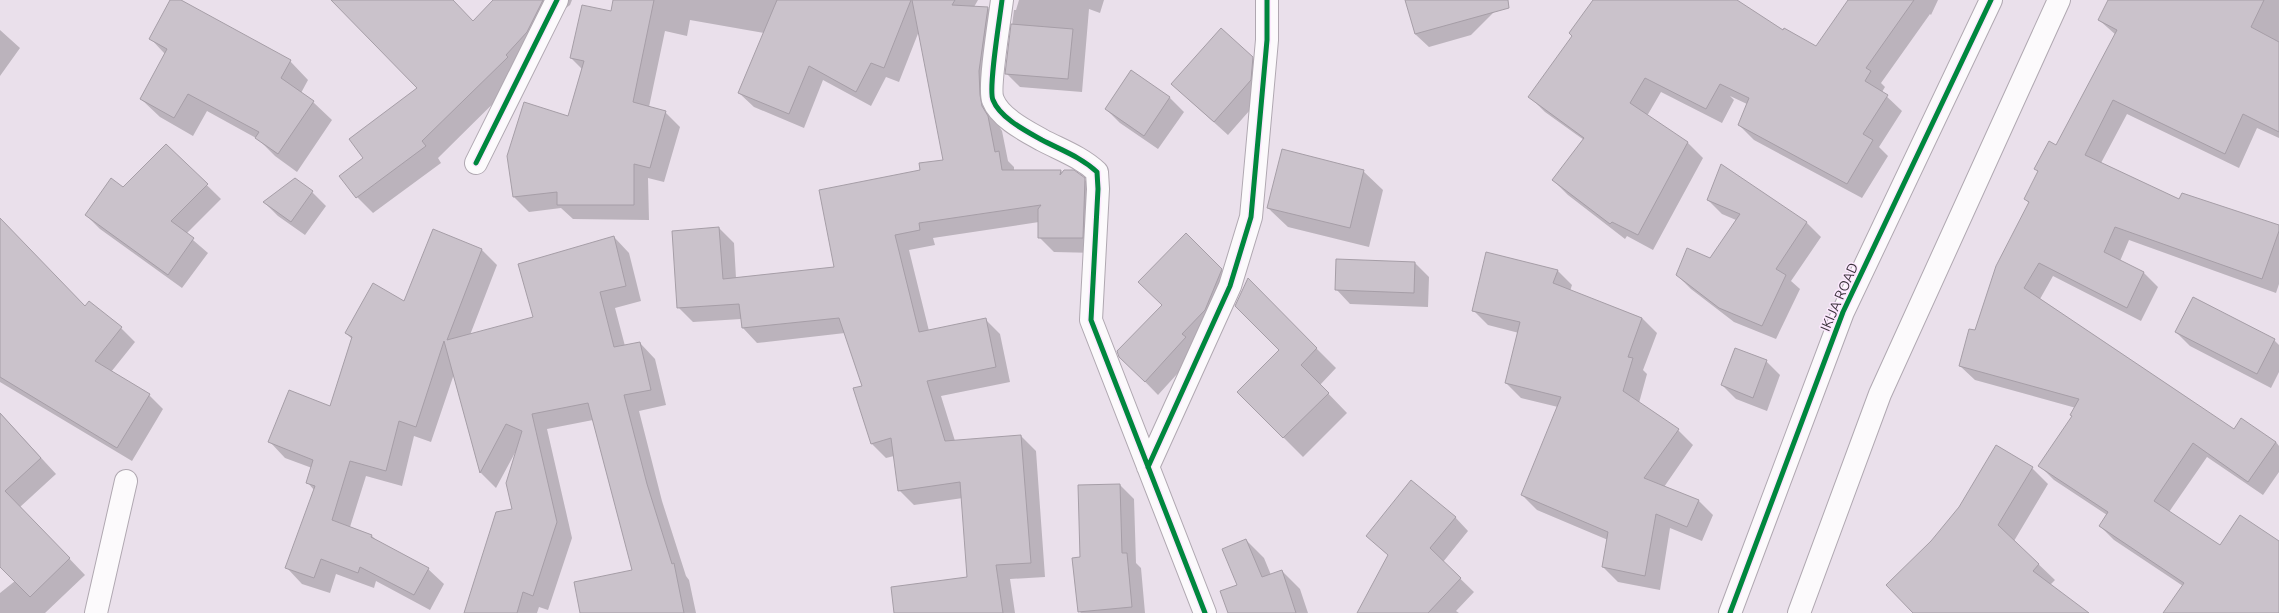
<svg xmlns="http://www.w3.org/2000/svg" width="2279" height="613" font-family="Ubuntu,sans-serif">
	<rect width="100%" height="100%" fill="#eae0eb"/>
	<!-- shadow -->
	<path fill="#0003" d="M171 0H179L290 61 308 80 301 93 313 102 332 120 297 172 275 156 258 139 207 111 193 136 160 117 141 99 165 54 150 38Z
		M334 0H452L473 22 494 0H572L570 5 562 11 523 74 438 158 441 163 373 213 357 197 364 158 419 88Z
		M614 0H978L974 7 988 8 1003 23 996 121 1002 131 1008 161 1014 167V171H1060L1084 179 1099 194 1097 253 1054 252 1039 237V222L933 238 935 245 909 250 929 331 985 319 1000 334 1010 382 941 396 955 441 1021 436 1036 451 1045 577 1010 579 1015 613H895L968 577 963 498 914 505 899 490 894 456 886 458 872 444 863 386 845 333 757 343 743 328 741 319 693 322 678 307 719 228 734 243 736 278 835 268 921 171 944 160 919 31 899 82 886 77 871 106 823 80 804 128 754 107 739 93 764 33 690 20 687 36 665 31 649 107 665 112 680 127 664 182 648 178 649 220 573 219 561 208 529 212 514 197 569 117 582 69 571 58 612 12Z
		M1019 0H1104L1100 13 1089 9 1082 92 1020 87 1006 73 1014 10H1016Z
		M1406 0H1506L1471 35 1429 47 1415 34Z
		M1594 0H1735L1783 31 1816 48 1849 0H1938L1931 15 1930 14 1881 83 1885 87 1882 92 1902 111 1879 147 1888 156 1862 198 1754 140 1739 125 1747 104 1730 96 1734 100 1722 123 1661 92 1647 116 1688 143 1703 158 1653 250 1627 236 1625 239 1568 195 1553 180 1584 140 1545 112 1530 97 1573 36Z
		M2109 0H2279V138L2257 128 2239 168 2127 114 2101 163 2180 200 2279 226V284L2276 293 2129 240 2120 261 2144 273 2158 287 2141 321 2053 276 2040 299 2234 430 2276 442 2279 446V472L2263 495 2207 457 2169 512 2220 546 2279 542V613H2173L2183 586 2114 540 2100 526 2107 515 2054 480 2040 466 2073 417 2076 408 1975 380 1960 366 2029 203 2025 199 2039 173 2036 169 2056 146 2116 35 2099 20Z
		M0 30 20 48 0 76Z
		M1252 57 1267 72 1264 94 1228 135 1187 98Z
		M1131 71 1170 98 1184 112 1158 149 1120 123 1106 109Z
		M166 145 221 199 186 234 208 253 182 288 100 229 86 215 123 188Z
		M1722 166 1807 223 1821 237 1791 281 1800 289 1776 339 1734 322 1691 289 1677 275 1710 259 1736 220 1722 214 1708 200Z
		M1363 171 1383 190 1369 247 1288 227 1268 208Z
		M312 192 326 206 305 235 278 216 264 202Z
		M433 230 482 250 497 265 470 335 535 317 614 237 629 253 641 301 615 308 625 346 640 343 655 359 666 405 639 411 662 501 686 576 689 580 696 613H581L633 571 593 420 547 429 572 538 548 610 539 607 537 613H466L513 509 517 449 496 488 481 473 454 374 431 442 414 436 402 486 366 476 350 527 371 535 378 542 428 569 444 584 430 610 376 581 374 588 336 574 330 593 302 584 287 568 314 490 308 483 312 468 285 458 270 442 331 407 352 339 346 333 405 303Z
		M1186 234 1235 283 1198 351 1158 395 1120 356 1163 305Z
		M0 243 85 307 121 328 135 342 111 372 149 395 163 409 132 461 0 382Z
		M1415 263 1429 277 1428 307 1350 304 1336 289Z
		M1557 270 1572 285 1570 291 1642 318 1657 333 1643 370 1647 374 1639 403 1678 430 1693 445 1664 487 1698 500 1713 515 1702 541 1670 528 1660 590 1618 582 1603 567 1608 540 1537 510 1522 495 1558 407 1521 398 1506 383 1519 333 1488 325 1473 310Z
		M1248 280 1336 368 1320 385 1347 413 1303 457 1238 392 1280 350 1236 306Z
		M2176 332 2274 340 2279 345V372L2271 388 2190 346Z
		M1766 361 1780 375 1767 411 1736 399 1722 385Z
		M0 413 56 474 20 507 85 575 45 613H0V593L15 581 0 565Z
		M2032 468 2048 484 2014 541 2055 580 2050 585 2085 613H1915Z
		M1120 485 1134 499 1136 563 1141 568 1145 613H1081L1079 611 1081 558Z
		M1455 517 1468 531 1443 562 1474 592 1456 611 1459 613H1358L1389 556 1367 536Z
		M1246 540 1264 558 1271 575 1282 571 1300 589 1308 613H1229L1238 586Z"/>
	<!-- building -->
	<path fill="#cac2cb" stroke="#a69ea7" d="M170 0H181L291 60 281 78 314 101 278 154 255 138 259 132 188 94 174 118 140 99 167 49 149 39Z
		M331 0H453L473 21 493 0H543L527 32 506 55 508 57 422 141 426 146 356 198 339 176 363 158 349 139 417 88Z
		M613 0H654L633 102 666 111 650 168 634 164V205H557V192L513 197 507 156 524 102 568 116 584 61 570 58 582 5 611 11Z
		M777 0H911L884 68 871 63 856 92 809 66 789 114 738 93Z
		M912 0H955L952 5 988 7 979 71 980 95 982 106 988 116 995 152 999 151 1002 170H1061L1060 175 1064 170H1074L1085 178 1083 238H1038V209L1041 205 919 223 920 230 895 235 919 332 986 318 996 367 927 381 945 441 1021 435 1031 563 996 565 1003 613H894L891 587 967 577 960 482 898 491 891 438 871 444 853 388 862 386 839 318 742 328 739 304 677 308 672 231 719 227 723 279 834 267 819 190 920 170 919 163 943 160Z
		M1405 0H1508L1509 8 1415 34Z
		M1593 0H1737L1783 30 1784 28 1816 46 1848 0H1914L1866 68 1871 71 1865 81 1888 95 1863 134 1873 140 1847 184 1738 125 1749 98 1720 84 1706 109 1645 78 1630 103 1688 142 1638 235 1612 222 1610 224 1552 180 1584 138 1528 97 1572 36 1569 33Z
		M2108 0H2264L2251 27 2279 42V132L2243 114 2225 154 2113 100 2085 155 2179 199 2182 193 2279 225V231L2262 279 2115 227 2104 252 2144 272 2127 308 2039 263 2024 288 2234 429 2241 418 2276 442 2248 482 2193 443 2154 501 2220 545 2240 515 2279 541V613H2163L2184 583 2099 526 2108 512 2038 466 2072 416 2070 415 2079 399 1959 366 1969 329 1975 330 1996 266 2029 202 2024 199 2038 171 2034 169 2049 141 2056 145 2117 30 2098 20Z
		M1011 24 1073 29 1068 79 1005 74Z
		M1221 28 1253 57 1251 80 1214 122 1171 84Z
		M1131 70 1170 97 1144 136 1105 109Z
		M166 144 208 184 171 221 194 238 168 275 85 215 111 178 123 187Z
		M1282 149 1364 170 1350 228 1267 208Z
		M1721 164 1807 222 1776 269 1786 275 1762 326 1719 308 1676 275 1687 248 1710 258 1740 214 1707 200Z
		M295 178 313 191 291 222 263 202Z
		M0 218 85 306 89 301 122 327 95 361 150 394 117 448 0 377Z
		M433 229 482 249 447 340 533 317 518 264 614 236 626 286 600 292 614 347 640 342 651 390 624 395 647 484 672 564 674 563 684 613H580L574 582 632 570 588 403 532 414 557 522 533 596 523 592 517 613H464L496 512 512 509 506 483 522 431 506 424 480 473 444 341 416 427 399 421 386 471 350 461 332 520 372 535 371 537 429 568 414 595 360 567 358 573 321 559 314 578 285 568 315 486 306 483 313 460 268 442 289 390 330 406 352 337 345 333 373 283 404 301Z
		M1186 233 1222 269 1205 310 1182 334 1186 337 1145 382 1119 357 1117 351 1162 305 1138 282Z
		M1486 252 1558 270 1553 283 1642 318 1628 357 1633 358 1623 391 1679 429 1644 478 1699 500 1687 527 1656 514 1645 576 1602 567 1608 532 1521 495 1561 397 1505 383 1520 322 1472 311Z
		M1336 259 1415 262 1414 293 1335 290Z
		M1248 278 1317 348 1301 365 1329 393 1283 438 1237 392 1279 350 1235 306Z
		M2193 297 2275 339 2257 374 2175 332Z
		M1735 348 1767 360 1753 398 1721 385Z
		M0 413 41 458 5 491 70 558 30 597 0 567Z
		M1996 445 2033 467 1998 525 2039 564 2033 571 2089 613H1913L1886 585 1931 541 1959 507Z
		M1411 480 1456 517 1430 548 1461 578 1428 613H1357L1388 555 1366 536Z
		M1120 484 1122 553H1127L1132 607 1078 612 1072 558 1080 557 1078 485Z
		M1246 539 1262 577 1282 570 1296 613H1228L1220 591 1237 585 1222 549Z"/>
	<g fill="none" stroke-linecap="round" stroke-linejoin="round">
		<!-- minor casing -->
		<g stroke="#b0a8b1" stroke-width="24">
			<path id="minor" d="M1002 0C1000 17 988 89 993 100 1000 118 1026 131 1042 140 1061 150 1081 157 1097 172L1098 189 1091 320 1205 613
				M476 163 557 0
				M1148 467 1230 286 1251 217 1267 40V0
				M96 613 126 481
				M1730 613 1843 312 1991 0
				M1799 613 1880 394 2059 0"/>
		</g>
		<!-- minor -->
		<use href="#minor" stroke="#fcfafc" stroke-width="22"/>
		<!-- cycleway casing -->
		<g stroke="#fce8fe" stroke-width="8">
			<path id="cycleway" d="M1002 0C1000 17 988 89 993 100 1000 118 1026 131 1042 140 1061 150 1081 157 1097 172L1098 189 1091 320 1205 613
				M476 163 557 0
				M1148 467 1230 286 1251 217 1267 40V0
				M1730 613 1843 312 1991 0"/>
		</g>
		<!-- cycleway -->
		<use href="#cycleway" stroke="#00873e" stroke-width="5"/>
	</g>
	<g text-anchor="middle" stroke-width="3" stroke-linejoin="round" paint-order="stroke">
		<!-- street labels -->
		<g font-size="14" fill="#3d353d" stroke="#fce8fe">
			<text transform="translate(1839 297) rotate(-66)" y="5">IKIJA ROAD</text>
		</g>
	</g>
</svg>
